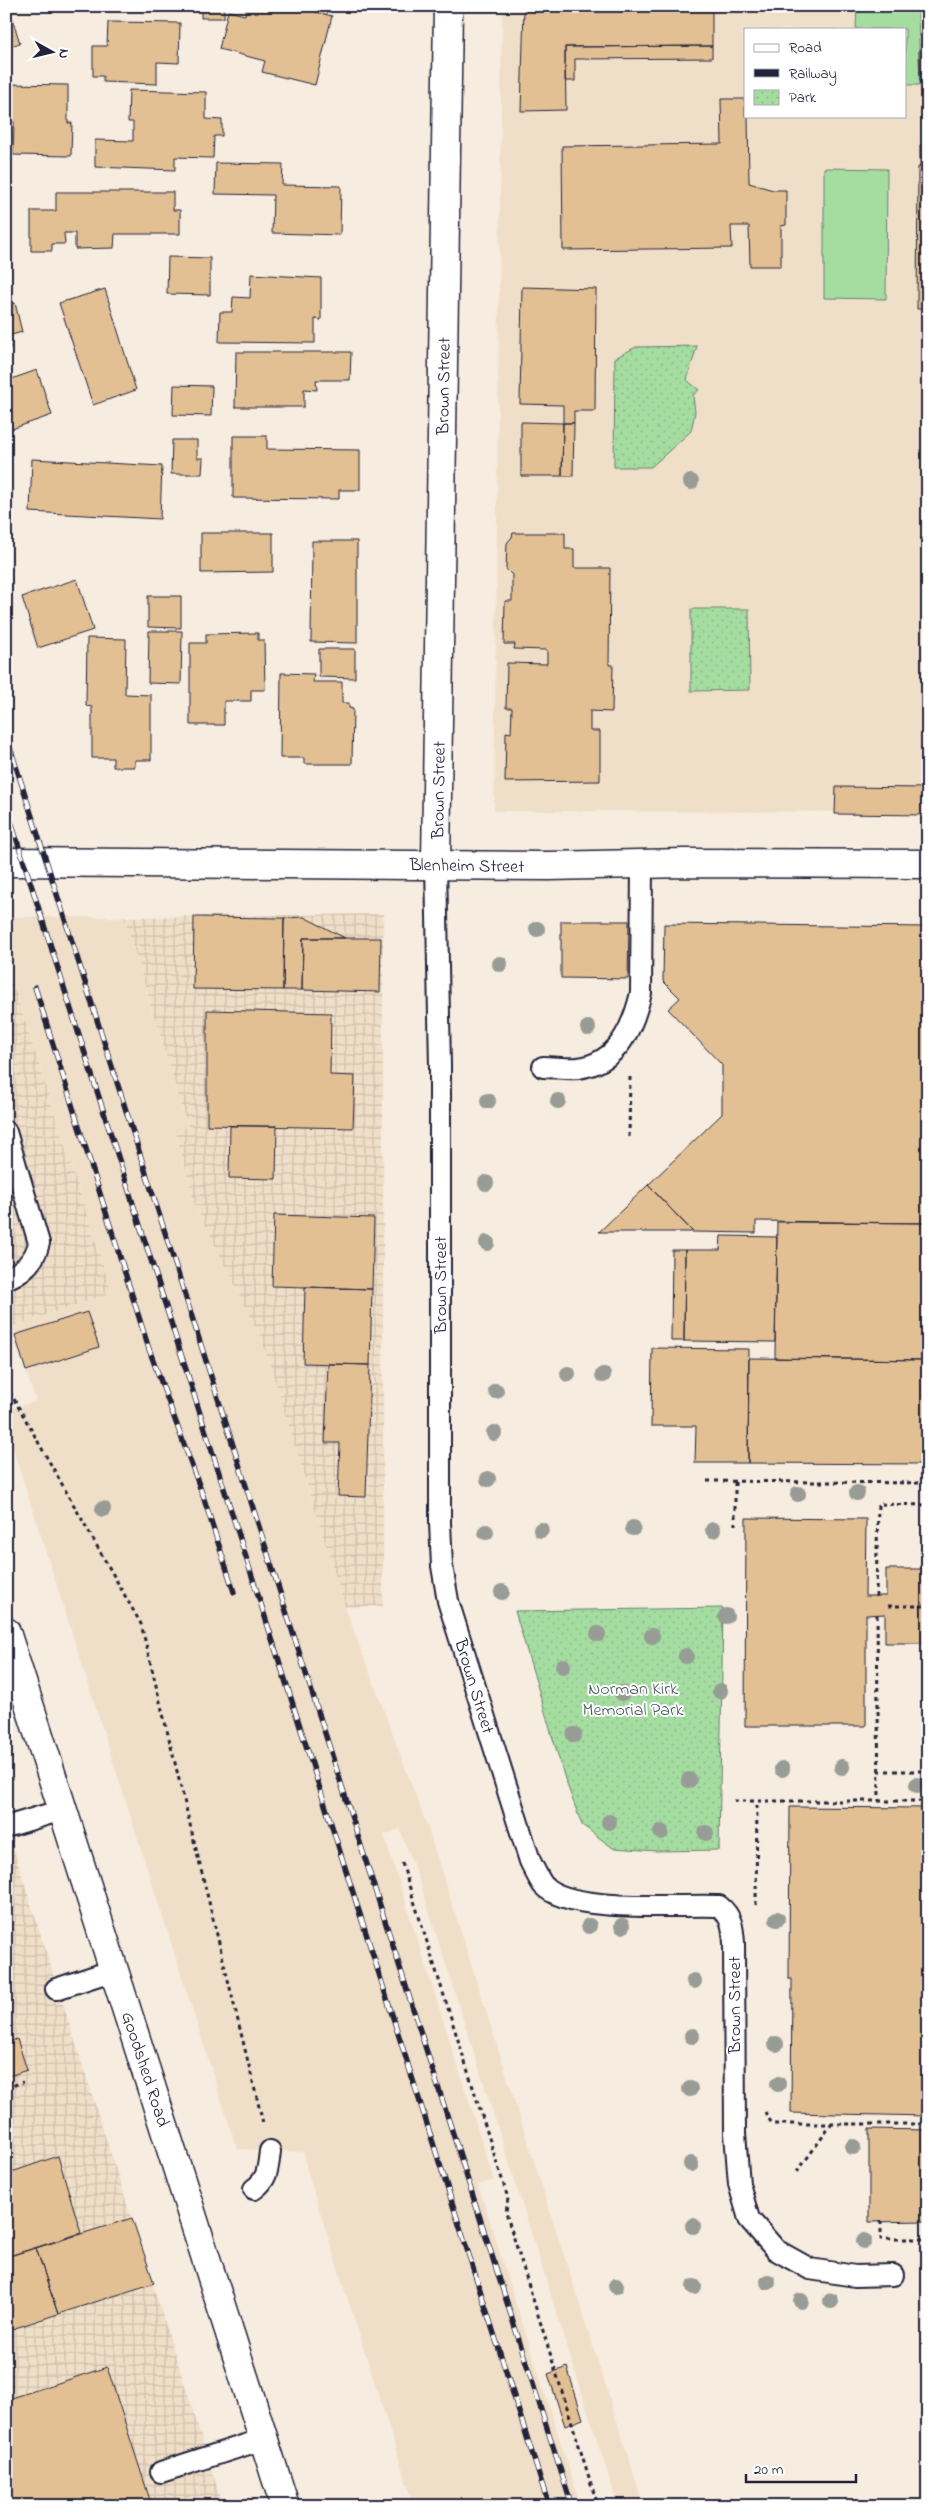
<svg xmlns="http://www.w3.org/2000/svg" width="934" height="2512" font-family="'Indie Flower',sans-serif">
	<defs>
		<pattern id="industrial-grid" width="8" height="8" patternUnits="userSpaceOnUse" patternTransform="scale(1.25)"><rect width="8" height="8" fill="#f0dfc8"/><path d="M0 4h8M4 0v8" fill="none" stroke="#cebfad"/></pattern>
		<pattern id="park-dots" width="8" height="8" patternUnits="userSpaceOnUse" patternTransform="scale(1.25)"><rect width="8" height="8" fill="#a5dda1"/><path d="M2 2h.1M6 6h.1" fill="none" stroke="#8ebd8c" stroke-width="1.8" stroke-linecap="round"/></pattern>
	</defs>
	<rect width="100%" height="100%" fill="#f6ecdf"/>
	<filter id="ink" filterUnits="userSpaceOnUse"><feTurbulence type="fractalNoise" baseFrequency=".02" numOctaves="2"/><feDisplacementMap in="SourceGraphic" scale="10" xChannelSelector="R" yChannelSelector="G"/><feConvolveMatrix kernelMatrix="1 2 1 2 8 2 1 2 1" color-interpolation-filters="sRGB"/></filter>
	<g filter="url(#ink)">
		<!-- built -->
		<path fill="#f0dfc8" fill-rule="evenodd" d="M502 6H928V812L494 811ZM745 29H905V116H745Z
			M6 917H124L188 1128 175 1131 195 1205 262 1340 345 1607 427 1826 644 2506H618L420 1883 400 1829 384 1835 494 2180 478 2185 581 2506H414L320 2212 306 2167 304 2152 237 2149 6 1427V1411L36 1401 11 1326 112 1293 6 962Z"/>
		<!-- industrial -->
		<path fill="url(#industrial-grid)" d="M383 914V1606L345 1607 262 1340 195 1205 175 1130 188 1127 124 917Z
			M6 962 112 1293 6 1328Z
			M6 1826 196 2420 223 2506H6Z"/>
		<!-- grass -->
		<path fill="#a5dda1" stroke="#64806e" d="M857 6H918L920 85H905V29H856Z
			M824 168 887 169 886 299 824 298Z"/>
		<!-- park -->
		<path fill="url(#park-dots)" stroke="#64806e" d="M697 346 687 380 699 390 693 395 695 412 691 431 651 467H614L615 358 636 347Z
			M691 609H749L750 690 691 691Z
			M723 1608 719 1850 657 1851 613 1848 582 1825 565 1779 515 1611Z"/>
		<!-- building -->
		<path fill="#e2c094" stroke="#22223b" d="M6 6H8L20 43 6 48Z
			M201 6H224V18H201Z
			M247 6H292L332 16 315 85 262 72 265 61 219 49 228 11 245 15Z
			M527 6H712V46L565 47 566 110 521 111 524 8Z
			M108 22 180 23 179 63 157 62V84L103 82V76H93V46H107Z
			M712 46V58L575 59V81H565V47Z
			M919 49H928V81H920Z
			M6 84 68 85V123H72L71 156 13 155 14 122H6Z
			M129 90 206 92V119L222 120V136H214L213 158 175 157V170L95 167V140L133 141V122H128Z
			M721 99H745V116H748L749 183 773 190H786V225L781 226V266H750L749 226H731L732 248 563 250 562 146 722 144Z
			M920 145H928V167H920Z
			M216 163 283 164 282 185 341 186 340 235 272 233 273 195 215 194Z
			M918 167H928V309H917Z
			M56 192H173V210H180V234H115L114 248 75 249V233H64L65 244H52V251H31V211H56Z
			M168 257 210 258V295L167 294Z
			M251 274 321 278V320L315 319V343L219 342 220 312H232L233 297 250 298Z
			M522 287 596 289 595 411H574V423H563V405L520 404Z
			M105 289 136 390 93 405 59 303Z
			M15 303 22 332 8 336 11 348 6 350V306Z
			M236 352H351L350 380H316L317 390 304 389V407H235Z
			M37 370 52 415 6 431V381Z
			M174 385 212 386 211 416 173 415Z
			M521 422 563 423 562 476H521Z
			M563 423H574L573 476H562Z
			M233 436H267V449L360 450V490H339V499L233 498Z
			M172 440H197V458H203L202 474H171Z
			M32 459 162 466 160 519 30 512Z
			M201 533H273V572L201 573Z
			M513 533H565V549H574V568H610L609 665H613L612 712 590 711V731H600V781L505 782 506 732 511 733 512 708H506L507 663 547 664V650L514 649 515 644H504L505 601H512V575L506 569 507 543 512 537Z
			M312 541H357V643L311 642Z
			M77 579 93 630 38 648 22 597Z
			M148 596H181V628L148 627Z
			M149 631H182L181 684 148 683Z
			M258 633V640H264L265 690H251V701H224V725H190V643H206V634Z
			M87 638 126 639 125 694 151 695V760H135V767H113V758H92V707L86 706Z
			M319 649H355V678L319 677Z
			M281 673 314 674 313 682H342V703H349V708L353 709 352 764H304V758H280Z
			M836 787 928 788V815L835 814Z
			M194 917 284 918 283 990 193 989Z
			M304 917 345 938H303L302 990H283L284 918Z
			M561 921H629L628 979 561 978Z
			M664 924 928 927V1223L756 1221V1233L693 1232 648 1185 722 1114V1065L668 1009 680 998 663 981Z
			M303 938H381L380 992 302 990Z
			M207 1010 331 1013 330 1075 355 1076 353 1128 207 1125Z
			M230 1126H277L276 1179 229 1178Z
			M648 1185 693 1232H599Z
			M274 1215 374 1218 372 1289 272 1286Z
			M777 1222 928 1223V1360L775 1358Z
			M721 1236 777 1237 775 1342 684 1341 685 1250H720Z
			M672 1250H685L684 1341H671Z
			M305 1287 372 1289 370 1365 303 1363Z
			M87 1312 99 1347 26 1371 15 1335Z
			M652 1348 749 1349 748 1463H695L696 1426H651Z
			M749 1358 928 1360V1464L748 1463Z
			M328 1364 370 1365 366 1497 338 1496 340 1443H325Z
			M746 1518 866 1519 865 1596H886V1569H928V1643H885V1614L866 1615V1726H745Z
			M790 1807 928 1808V2116L791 2113 792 1979H789Z
			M17 2039 27 2070 6 2077V2043Z
			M869 2129 928 2130V2221L869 2222Z
			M58 2156 81 2233 6 2257V2174Z
			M132 2218 154 2283 58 2314 36 2248Z
			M36 2248 58 2314 6 2331V2257Z
			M107 2367 152 2506H6V2400Z
			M567 2367 583 2419 565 2426 548 2374Z"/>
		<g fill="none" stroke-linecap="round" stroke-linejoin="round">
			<!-- lane casing -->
			<g stroke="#22223b" stroke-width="24">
				<path id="lane" d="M436 864 440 1066V1523L442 1566 448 1601 530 1861C534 1869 538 1878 543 1885 569 1914 680 1904 719 1906 732 1916 733 1928 734 1943L735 2133 739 2184 749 2219 776 2250 810 2269 855 2276 893 2275
					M543 1067C554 1067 567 1069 578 1068 618 1063 633 1027 641 993L642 863
					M6 1132 39 1243C35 1261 23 1272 6 1279
					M6 1827 62 1810
					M56 1989 114 1970
					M254 2189C268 2179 268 2168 270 2151
					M161 2472 264 2439"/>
			</g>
			<!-- street casing -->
			<g stroke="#22223b" stroke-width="31">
				<path id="street" d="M436 864 448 6"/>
			</g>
			<!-- secondary casing -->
			<g stroke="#22223b" stroke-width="31">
				<path id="secondary" d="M6 862 549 866 684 863 928 864
					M6 1632 285 2506"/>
			</g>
			<!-- path -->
			<path stroke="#22223b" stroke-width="3" stroke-dasharray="4 4" stroke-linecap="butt" d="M629 1137 630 1076
				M6 1385 141 1624 263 2123
				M707 1481 928 1483
				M735 1482V1525
				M876 1597 878 1504 928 1505
				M888 1606H928
				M877 1615 879 1801
				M878 1771H928
				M734 1801H928
				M402 1863 508 2198 506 2213 598 2506
				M756 1905 757 1801
				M6 2088 23 2082
				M765 2112 772 2124H928
				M797 2172 831 2125
				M881 2221V2239H928"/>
			<!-- lane -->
			<use href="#lane" stroke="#fff" stroke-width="20"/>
			<!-- street -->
			<use href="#street" stroke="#fff" stroke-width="28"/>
			<!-- secondary -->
			<use href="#secondary" stroke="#fff" stroke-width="28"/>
			<!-- rail casing -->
			<g stroke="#22223b" stroke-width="5.5">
				<path id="rail" d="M6 735 572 2506
					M6 806 549 2506
					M35 987 149 1349 203 1496 234 1592"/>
			</g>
			<!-- rail -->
			<use href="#rail" stroke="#fff" stroke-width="4" stroke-dasharray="11" stroke-linecap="butt"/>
		</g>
		<!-- trees -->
		<g fill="#979c96">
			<circle cx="691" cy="482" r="8"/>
			<circle cx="537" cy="929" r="8"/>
			<circle cx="500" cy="964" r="8"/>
			<circle cx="588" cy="1028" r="8"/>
			<circle cx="488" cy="1101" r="8"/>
			<circle cx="558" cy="1101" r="8"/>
			<circle cx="486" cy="1183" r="8"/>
			<circle cx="487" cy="1243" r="8"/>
			<circle cx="568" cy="1374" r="8"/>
			<circle cx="603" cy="1375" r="8"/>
			<circle cx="496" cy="1391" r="8"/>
			<circle cx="494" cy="1433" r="8"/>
			<circle cx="488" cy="1479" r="8"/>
			<circle cx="857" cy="1493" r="8"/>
			<circle cx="798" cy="1494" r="8"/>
			<circle cx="103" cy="1509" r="8"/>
			<circle cx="633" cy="1528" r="8"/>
			<circle cx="541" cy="1530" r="8"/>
			<circle cx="713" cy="1530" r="8"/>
			<circle cx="486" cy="1532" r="8"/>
			<circle cx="502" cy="1592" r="8"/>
			<circle cx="726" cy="1616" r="8"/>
			<circle cx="598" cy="1634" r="8"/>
			<circle cx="652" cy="1636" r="8"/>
			<circle cx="686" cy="1656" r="8"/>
			<circle cx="563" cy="1666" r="8"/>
			<circle cx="720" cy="1691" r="8"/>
			<circle cx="622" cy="1693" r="8"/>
			<circle cx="574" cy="1735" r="8"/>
			<circle cx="842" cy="1767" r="8"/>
			<circle cx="782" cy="1769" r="8"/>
			<circle cx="689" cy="1780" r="8"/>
			<circle cx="917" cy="1785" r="8"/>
			<circle cx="609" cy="1822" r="8"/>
			<circle cx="661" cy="1832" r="8"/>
			<circle cx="706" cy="1833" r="8"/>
			<circle cx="777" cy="1919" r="8"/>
			<circle cx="589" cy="1926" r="8"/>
			<circle cx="622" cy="1926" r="8"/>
			<circle cx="694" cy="1981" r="8"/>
			<circle cx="692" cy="2036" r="8"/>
			<circle cx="776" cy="2044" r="8"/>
			<circle cx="778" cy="2084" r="8"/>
			<circle cx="690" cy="2089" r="8"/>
			<circle cx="853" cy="2147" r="8"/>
			<circle cx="691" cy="2164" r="8"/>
			<circle cx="693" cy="2226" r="8"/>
			<circle cx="864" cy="2241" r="8"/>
			<circle cx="768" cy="2282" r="8"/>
			<circle cx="616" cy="2286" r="8"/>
			<circle cx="694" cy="2287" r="8"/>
			<circle cx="801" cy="2301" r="8"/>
			<circle cx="831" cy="2301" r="8"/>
		</g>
	</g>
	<g text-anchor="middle" stroke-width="4" stroke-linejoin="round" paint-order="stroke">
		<!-- street labels -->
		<g font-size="18" fill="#22223b" stroke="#fff">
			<text transform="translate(443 386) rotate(-89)" y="6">Brown Street</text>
			<text transform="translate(438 790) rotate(-89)" y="6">Brown Street</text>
			<text transform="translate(467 865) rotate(1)" y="6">Blenheim Street</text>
			<text transform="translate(440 1285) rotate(-90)" y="6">Brown Street</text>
			<text transform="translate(475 1686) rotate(73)" y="6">Brown Street</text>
			<text transform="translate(734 2005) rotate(-90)" y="6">Brown Street</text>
			<text transform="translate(146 2069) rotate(72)" y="6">Goodshed Road</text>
		</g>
		<!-- park labels -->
		<g font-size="18" fill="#495a5a" stroke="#fff">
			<text x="633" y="1694">Norman Kirk<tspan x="633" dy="21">Memorial Park</tspan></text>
		</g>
	</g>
	<!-- margin -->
	<rect width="934" height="2512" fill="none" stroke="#fff" stroke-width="25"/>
	<rect x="12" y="12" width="909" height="2487" fill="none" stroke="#22223b" stroke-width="2" filter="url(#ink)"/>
	<!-- legend -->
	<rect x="744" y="28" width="162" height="90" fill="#ffffff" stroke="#a7a7b1"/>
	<rect x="754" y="44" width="25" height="8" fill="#ffffff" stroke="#a7a7b1"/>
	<text x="789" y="52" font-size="15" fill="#22223b">Road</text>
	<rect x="754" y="69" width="25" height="8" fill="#22223b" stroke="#a7a7b1"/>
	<text x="789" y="78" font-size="15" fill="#22223b">Railway</text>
	<rect x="754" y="90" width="25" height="15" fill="url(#park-dots)" stroke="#a7a7b1"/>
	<text x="789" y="102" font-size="15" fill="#22223b">Park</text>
	<!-- north arrow -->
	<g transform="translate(52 52) rotate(98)" stroke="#ffffff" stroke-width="4" paint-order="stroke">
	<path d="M0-4L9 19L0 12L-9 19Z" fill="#22223b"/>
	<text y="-8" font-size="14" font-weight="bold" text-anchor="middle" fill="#22223b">N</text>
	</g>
	<!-- scale -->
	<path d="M746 2474v8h110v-8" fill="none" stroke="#22223b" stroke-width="2.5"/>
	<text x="754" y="2474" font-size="15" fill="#22223b" stroke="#ffffff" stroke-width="4" paint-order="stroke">20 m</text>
</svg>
